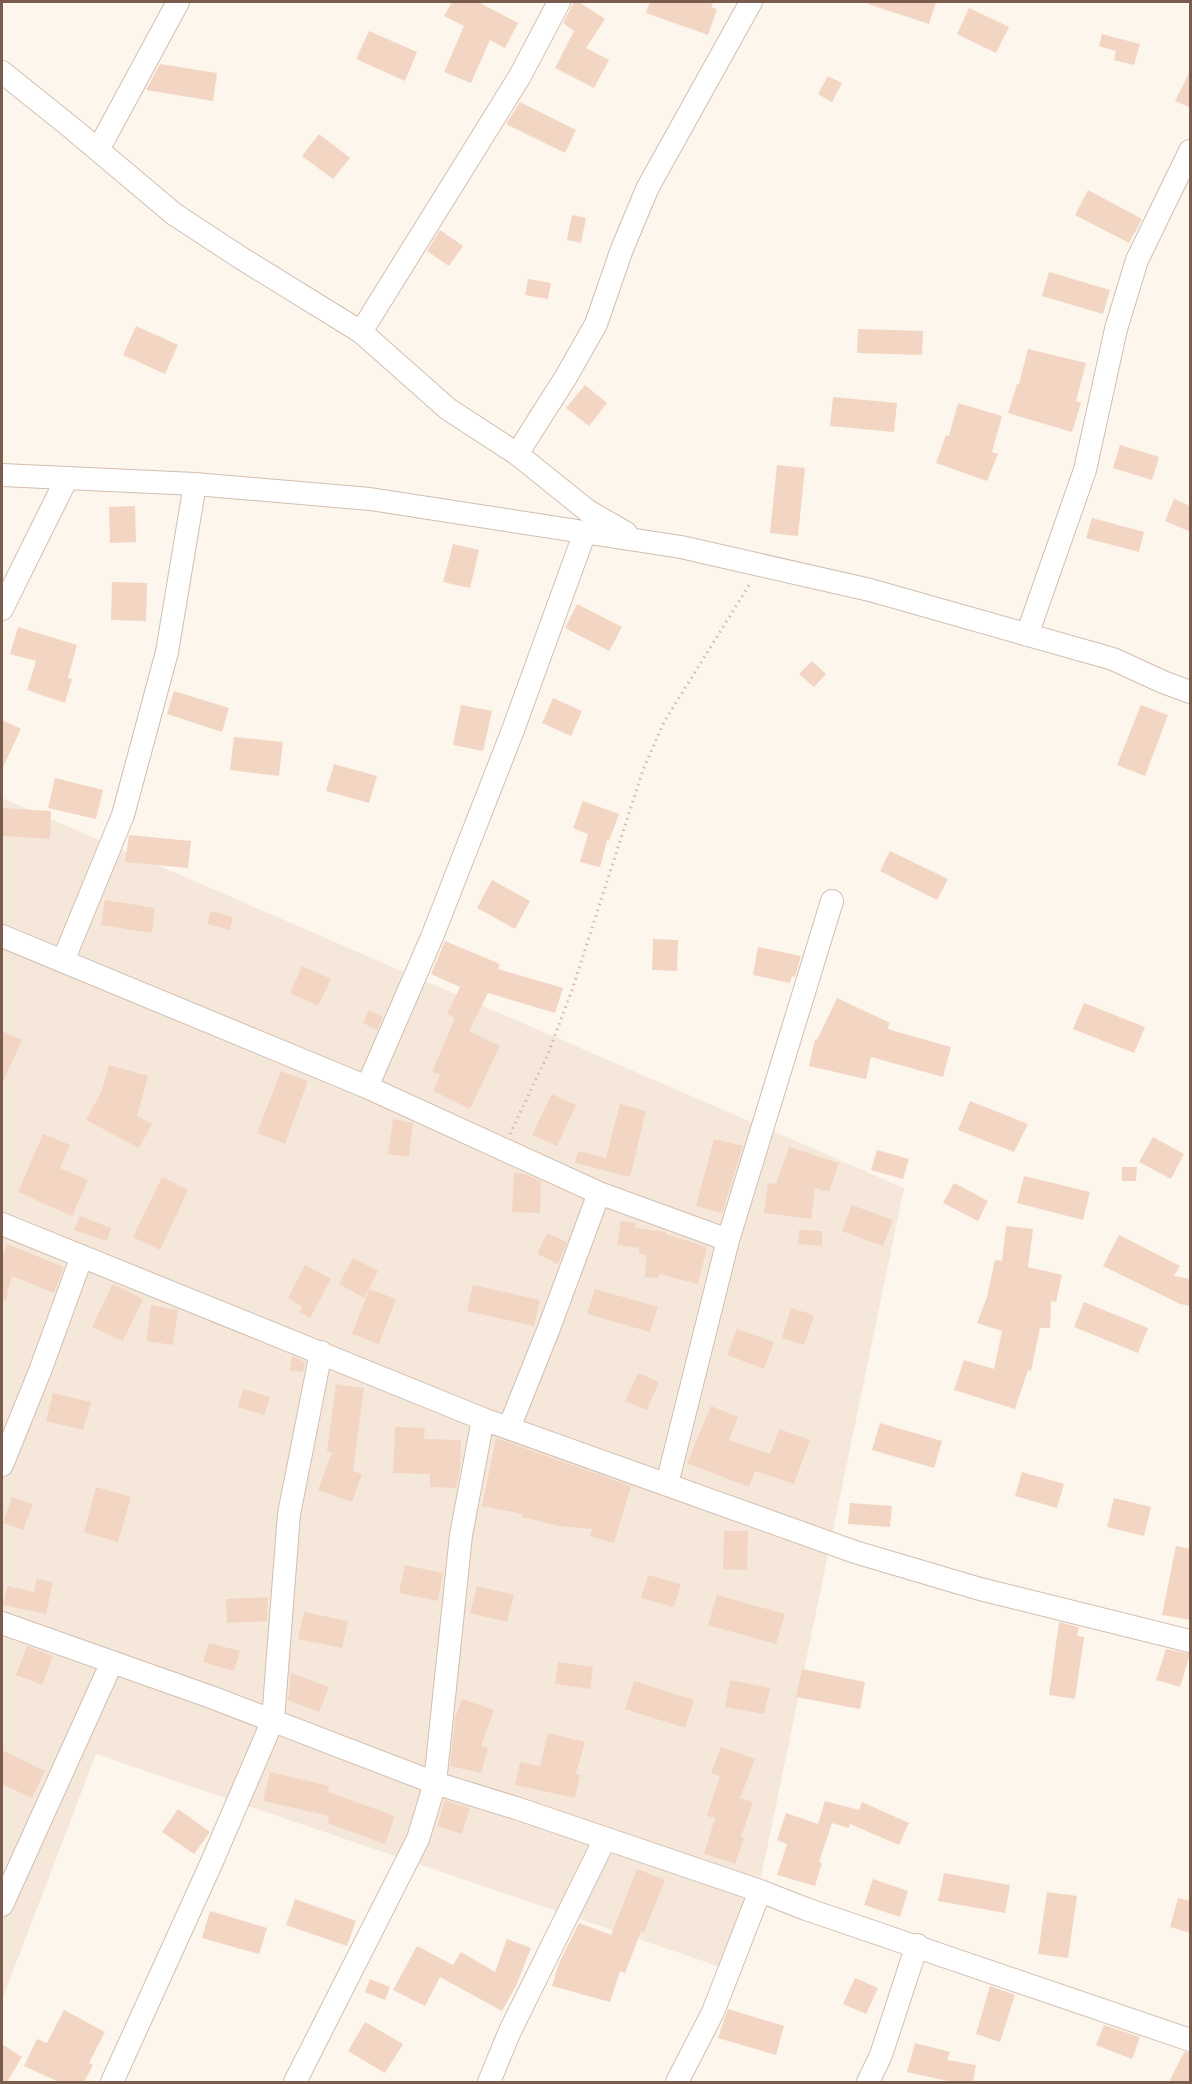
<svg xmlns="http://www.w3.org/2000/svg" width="1192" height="2084" font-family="'Noto Sans',sans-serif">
	<rect width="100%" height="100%" fill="#fdf6ec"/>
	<!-- residential -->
	<path fill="#f5e8da" d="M2 798 904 1188 741 1974 96 1754 2 2000Z"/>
	<!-- building -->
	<path fill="#f3d5c3" d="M452 2H478L518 23 505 48 490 40 471 83 444 72 464 26 444 16Z
		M574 2H579L605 19 586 48 609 60 594 88 555 68 574 31 563 23Z
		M650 2H714L711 7 717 9 708 35 646 13Z
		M869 2H936L929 24 868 4Z
		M969 8 1009 27 996 53 957 34Z
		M369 31 417 52 405 81 356 59Z
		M1102 34 1140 44 1134 65 1114 60 1116 51 1099 46Z
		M160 64 217 73 213 101 146 90Z
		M1191 69V108L1175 101Z
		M828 76 842 83 832 102 818 94Z
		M520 102 576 130 565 153 506 124Z
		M319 134 350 158 333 179 302 156Z
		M1088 190 1142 219 1129 243 1075 215Z
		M572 215 586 218 581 243 567 240Z
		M440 230 463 246 449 266 427 251Z
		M1049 272 1110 290 1103 314 1042 296Z
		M528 279 551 283 548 299 525 295Z
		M136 326 178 345 165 374 123 355Z
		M858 329 923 331 922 355 857 353Z
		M1028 349 1086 363 1076 401 1081 403 1072 432 1008 413 1017 384H1019Z
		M585 385 607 403 589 426 566 408Z
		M833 397 897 403 894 432 830 426Z
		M958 403 1002 416 992 452 998 454 987 481 936 463 946 435 949 436Z
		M1120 445 1159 457 1152 480 1113 468Z
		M777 465 805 468 798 536 770 533Z
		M1174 499 1191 506V532L1165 521Z
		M135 506 136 542 110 543 109 507Z
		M1092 518 1144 532 1139 552 1086 538Z
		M453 544 479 550 470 588 443 582Z
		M112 582 147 583 146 621 111 620Z
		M577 604 622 627 609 651 565 628Z
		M18 627 77 645 68 678 72 679 65 703 27 690 36 661 10 654Z
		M812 661 826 674 814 687 799 674Z
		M174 691 229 708 222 732 167 714Z
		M553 698 582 711 571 736 542 723Z
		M461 705 492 711 483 751 453 745Z
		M1141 705 1168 715 1145 776 1117 765Z
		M2 720 21 729 2 769Z
		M234 737 283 742 279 776 230 770Z
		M334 764 377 776 369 803 326 791Z
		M55 778 103 790 96 819 48 808Z
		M583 801 619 814 609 841 607 840 600 867 580 862 588 834 573 828Z
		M2 808 51 811 50 839 2 836Z
		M129 835 191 841 188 868 125 862Z
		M890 851 948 879 937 900 880 871Z
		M492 880 530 901 515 929 477 908Z
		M105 900 155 908 152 933 101 925Z
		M211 911 233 917 230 930 207 924Z
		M653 939 678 940 677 971 652 970Z
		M445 941 500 964 498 969 563 988 555 1013 488 993 469 1031 500 1046 470 1109 433 1091 440 1075 432 1072 455 1018 447 1014 460 987 431 974Z
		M758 947 801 956 795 977 792 976 790 983 753 975Z
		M302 966 331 979 318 1006 290 993Z
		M837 998 890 1023 887 1029 951 1047 943 1077 871 1057 866 1079 809 1066 815 1039 817 1040Z
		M1084 1003 1145 1027 1134 1053 1073 1029Z
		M369 1010 383 1017 377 1030 363 1023Z
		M2 1031 22 1040 2 1084Z
		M109 1065 148 1076 137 1116 152 1124 139 1148 86 1120 102 1090Z
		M281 1071 308 1081 285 1144 257 1133Z
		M552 1094 576 1105 557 1146 532 1135Z
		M970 1101 1028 1124 1014 1152 958 1130Z
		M620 1104 646 1111 630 1177 575 1163 578 1151 606 1158Z
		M393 1119 413 1123 409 1157 388 1154Z
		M43 1134 70 1145 60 1168 88 1180 72 1216 18 1192Z
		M1153 1137 1184 1154 1171 1179 1139 1162Z
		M714 1139 743 1146 722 1213 696 1206Z
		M789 1147 839 1163 829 1192 815 1188 811 1219 764 1213 768 1183 776 1184Z
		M877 1150 909 1159 903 1179 871 1170Z
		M1122 1167H1137L1136 1181H1122Z
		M514 1173 525 1174 541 1181 540 1213 512 1212Z
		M1024 1176 1090 1192 1083 1220 1017 1203Z
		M162 1177 188 1190 160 1250 133 1237Z
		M954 1183 988 1201 978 1221 943 1203Z
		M852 1205 893 1220 883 1246 842 1231Z
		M80 1216 111 1228 107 1241 74 1230Z
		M621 1221 636 1223 635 1228 667 1232 666 1234 707 1247 698 1284 659 1274V1278L645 1277 646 1255 639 1254V1248L617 1245Z
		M1006 1226 1033 1229 1028 1267 1062 1275 1056 1302 1051 1301 1050 1328H1040L1031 1371 1028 1370 1015 1409 954 1390 964 1360 994 1369 1002 1331 977 1323 987 1297 995 1260 1002 1261Z
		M799 1230 822 1231V1246L798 1244Z
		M547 1233 567 1242 558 1264 537 1254Z
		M1119 1235 1180 1266 1174 1276 1191 1279V1306L1180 1304 1103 1266Z
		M7 1244 64 1267 54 1293 12 1276 6 1300 2 1299V1257Z
		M353 1258 378 1271 364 1298 339 1284Z
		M305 1265 331 1279 310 1318 299 1312 302 1306 288 1298Z
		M113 1284 143 1299 123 1341 92 1327Z
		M473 1285 540 1300 534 1326 467 1311Z
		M369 1289 396 1299 379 1344 352 1334Z
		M595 1289 658 1307 650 1332 587 1314Z
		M1084 1302 1148 1328 1138 1353 1074 1327Z
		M151 1305 178 1310 173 1345 146 1341Z
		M791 1308 814 1315 804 1345 782 1338Z
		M737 1329 774 1342 764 1369 727 1355Z
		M292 1356 305 1362 303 1372 290 1370Z
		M638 1373 659 1382 647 1410 625 1401Z
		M336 1384 364 1388 353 1471 362 1474 352 1502 318 1490 332 1452 327 1451Z
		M243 1389 270 1397 264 1415 238 1407Z
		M53 1393 91 1402 83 1430 46 1421Z
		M711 1406 738 1417 729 1440 770 1454 779 1429 810 1440 794 1484 755 1471 749 1487 687 1463Z
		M880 1423 942 1441 934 1468 872 1450Z
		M395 1427 425 1428 424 1439 461 1440 460 1470 456 1488 430 1487V1474L393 1473Z
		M496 1438 631 1486 614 1543 590 1536 592 1529 559 1526 522 1517 523 1514 482 1506Z
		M1022 1472 1064 1484 1057 1508 1015 1496Z
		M96 1487 131 1497 118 1542 84 1532Z
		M12 1497 33 1504 23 1530 3 1523Z
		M1114 1498 1151 1507 1144 1536 1107 1527Z
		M850 1503 892 1506 890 1527 848 1524Z
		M724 1531H748L747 1570 723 1569Z
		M1176 1546 1191 1549V1620L1162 1615Z
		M405 1565 443 1573 438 1601 399 1593Z
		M648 1575 681 1584 674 1607 641 1598Z
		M37 1579 53 1582 46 1614 3 1605 8 1586 34 1592Z
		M477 1586 514 1595 507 1622 470 1613Z
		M717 1595 785 1614 776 1644 708 1625Z
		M268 1597 267 1621 227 1623 226 1599Z
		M304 1612 348 1621 342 1648 298 1639Z
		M1059 1622 1079 1627 1077 1636 1084 1637 1075 1699 1049 1695Z
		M209 1643 240 1651 234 1671 203 1662Z
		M27 1646 53 1656 42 1685 16 1675Z
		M1166 1649 1190 1654 1180 1687 1156 1680Z
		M558 1662 593 1667 590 1689 555 1684Z
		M802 1669 865 1682 860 1709 796 1697Z
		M291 1673 329 1687 319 1712 288 1700Z
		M730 1680 770 1688 764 1714 725 1707Z
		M634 1681 694 1700 685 1728 625 1709Z
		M462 1699 494 1710 481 1746 488 1748 481 1773 450 1766 455 1718Z
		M548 1733 585 1742 576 1774 580 1775 575 1798 515 1785 520 1762 540 1766Z
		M721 1747 755 1759 740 1798 753 1802 741 1837 744 1838 735 1864 704 1854 715 1818 707 1816 720 1776 711 1773Z
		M2 1750 45 1771 32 1798 2 1784Z
		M270 1772 329 1786 328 1792 395 1816 385 1844 327 1823 329 1816 263 1801Z
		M445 1800 470 1808 462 1834 437 1826Z
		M825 1801 859 1810 862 1802 909 1823 899 1845 850 1824 849 1828 832 1823 819 1862 822 1863 815 1886 777 1875 787 1844 777 1840 786 1813 818 1824Z
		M178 1809 210 1832 194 1854 162 1832Z
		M637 1869 665 1880 644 1932 641 1931 625 1973 620 1971 610 2002 552 1986 559 1963 579 1923 611 1935Z
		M944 1873 1010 1885 1005 1913 938 1901Z
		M873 1879 908 1891 900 1917 864 1905Z
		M1047 1892 1077 1896 1068 1958 1038 1954Z
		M1178 1898 1191 1901V1933L1170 1927Z
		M295 1899 356 1921 347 1946 286 1925Z
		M210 1911 267 1928 259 1954 202 1938Z
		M507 1939 531 1948 516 1986 502 2011 440 1977 425 2006 393 1990 417 1946 453 1965 461 1952 495 1972Z
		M855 1978 878 1988 866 2014 843 2004Z
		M370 1979 390 1987 385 2000 365 1992Z
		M990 1986 1015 1995 1000 2042 976 2034Z
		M728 2009 784 2026 776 2055 718 2038Z
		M64 2010 105 2032 89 2063 93 2065 84 2082H59L24 2066 37 2039 47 2043Z
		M365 2022 403 2044 385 2073 348 2051Z
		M1104 2025 1140 2037 1132 2059 1096 2045Z
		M915 2043 950 2052 947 2060 976 2065 973 2082H952L907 2072Z
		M2 2044 22 2057 7 2082H2Z
		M1184 2052 1191 2053V2082H1169Z"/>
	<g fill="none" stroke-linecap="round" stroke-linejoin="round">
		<!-- minor casing -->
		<g stroke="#d1beb0" stroke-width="24">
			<path id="minor" d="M2 72 73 129 174 214 241 258 361 332 448 409 517 454 588 511 626 533
				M98 150 178 2
				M361 332 520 76 559 2
				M517 454 566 377 596 324 622 249 648 187 751 2
				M2 475 195 484 370 499 681 547 870 590 1113 659 1163 682 1190 692
				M2 609 67 478
				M1027 635 1085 470 1116 329 1137 260 1190 151
				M2 936 367 1087 599 1193 728 1240
				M63 961 123 815 167 652 195 484
				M367 1087 432 937 513 730 585 532
				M2 1224 483 1419 855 1552 980 1589 1190 1641
				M509 1428 549 1328 599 1193
				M2 1465 40 1371 82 1256
				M667 1484 728 1240 832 901
				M2 1623 211 1697 435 1783 516 1808 760 1891 806 1909 1190 2040
				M2 1905 112 1662
				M112 2082 211 1864 273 1720 289 1514 321 1352
				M295 2082 418 1839 435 1783 461 1535 483 1419
				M489 2082 510 2031 605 1839
				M677 2082 713 2012 760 1891
				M868 2082 881 2055 917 1945"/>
		</g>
		<!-- path -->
		<path stroke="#d9b8a5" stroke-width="3" stroke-dasharray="1.5 4.5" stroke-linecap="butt" d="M510 1134 548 1054 572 990 643 770 664 722 751 582"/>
		<!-- minor -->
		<use href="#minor" stroke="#fff" stroke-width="22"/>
	</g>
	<!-- border -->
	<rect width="1192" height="2084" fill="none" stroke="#7a5c4d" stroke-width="6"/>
</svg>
